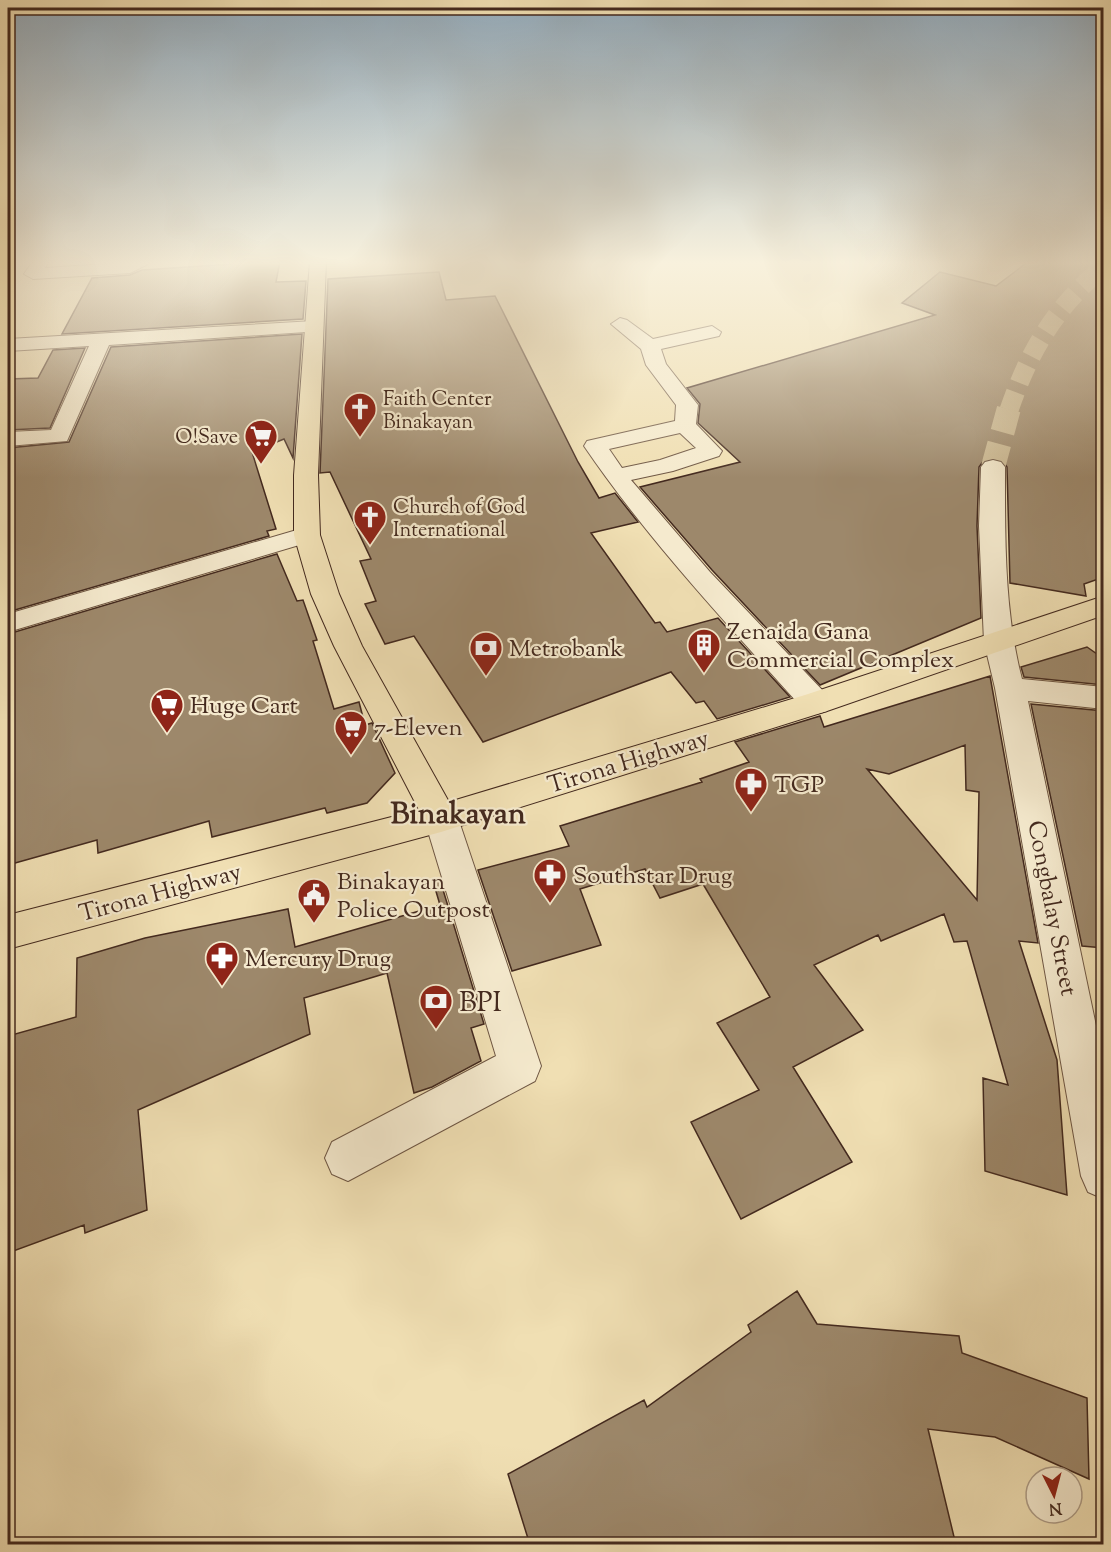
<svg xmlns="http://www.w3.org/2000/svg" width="1111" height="1552" font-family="'Sorts Mill Goudy',serif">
	<rect width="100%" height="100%" fill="#f0dfb3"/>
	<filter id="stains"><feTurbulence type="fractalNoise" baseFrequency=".00333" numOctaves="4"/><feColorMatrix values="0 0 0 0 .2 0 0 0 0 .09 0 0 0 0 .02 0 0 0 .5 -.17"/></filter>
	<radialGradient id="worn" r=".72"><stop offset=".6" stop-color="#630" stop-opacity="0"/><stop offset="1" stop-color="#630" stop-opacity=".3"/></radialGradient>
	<!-- building -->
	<path fill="#9d886b" stroke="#43291e" stroke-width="1.5" fill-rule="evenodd" d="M231 261H280L276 282 306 281 303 319 62 334 92 278 130 275 142 270 231 264Z
		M1029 261H1104V577L1084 584 1086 596 1010 583 1007 467 1002 460H984L979 467 977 526 981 618 820 685 712 570 640 487 740 462 698 423 700 404 687 388 935 315 902 303 940 272 996 286Z
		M439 272 446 300 495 296 578 462 599 498 615 493 638 522 591 533 655 623 660 622 667 632 718 618 790 697 717 719 704 701 696 703 671 672 483 742 414 636 385 644 365 604 376 601 360 561 371 559 330 472 320 473 328 279Z
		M302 334 293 458 284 439 252 452 276 529 267 531 269 536 8 612V448L69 442 111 347Z
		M85 348 50 428 8 430V379L38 378 53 350Z
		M277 554 297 601 303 600 317 640 313 641 334 709 359 702 365 725 372 723 395 773 367 803 327 813 325 808 212 837 209 821 98 853 97 840 8 865V634Z
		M1087 647 1104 659V685L1024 677 1021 667Z
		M990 676 1038 943 1019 941 1057 1060 1067 1195 985 1171 983 1078 1008 1085 967 941 954 942 944 914 881 941 878 935 814 965 863 1030 793 1067 852 1162 741 1219 691 1122 759 1090 717 1023 770 997 703 884 660 898 645 869 580 889 601 945 512 971 478 870 569 846 560 826 702 782 700 779 749 762 735 742 820 716 824 727ZM965 745 966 790 979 792 977 900 867 769 889 774Z
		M1031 704 1104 711V948L1082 946Z
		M440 880 484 1024 471 1028 481 1061 432 1087 414 1093 387 973 304 998 310 1034 138 1110 147 1210 85 1233 84 1225 8 1253V1036L76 1017 77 958 145 938 288 909 295 947 440 905 433 881Z
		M797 1291 817 1324 959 1336 962 1353 1087 1398 1089 1479 995 1437 928 1429 955 1541 879 1545H530L508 1474 644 1400 647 1407 751 1332 748 1325Z"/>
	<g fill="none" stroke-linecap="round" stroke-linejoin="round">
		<!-- minor-tunnel-far1 -->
		<path stroke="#cdbb95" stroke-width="19" stroke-dasharray="19 10" stroke-linecap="butt" d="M1009 410C1030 349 1055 308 1104 266"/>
		<!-- minor-tunnel -->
		<path stroke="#cdbb95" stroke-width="24" stroke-dasharray="24 12" stroke-linecap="butt" d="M993 467 1009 408"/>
		<!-- minor casing -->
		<g stroke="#6e5643" stroke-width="2">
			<path id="minor" d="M33 261H49L45 268 154 261 130 273 33 279 24 274Z
				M620 318 627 320 653 339 712 326 721 332 719 336 661 349 666 364 698 405 696 424 722 451 719 456 673 471 631 480 710 572 827 695 831 703 827 711 816 714 805 711C728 625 648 540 584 446L587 441 675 421 676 405 646 365 641 349 611 324ZM680 433 696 448 660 460 622 468 609 449Z
				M314 321 323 327 321 331 109 345 67 441 8 446V432L51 430 89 346 8 351V339Z
				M993 460 1001 462 1005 467C1005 537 1004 611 1022 679L1104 687V709L1028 701 1104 1064V1199L1088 1192 1081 1176 995 688 984 642 979 526 981 467 985 462Z
				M307 527 316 530 320 535 316 540 8 632V614Z
				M441 804 453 808 458 818 541 1066 535 1081 348 1181 332 1174 325 1158 332 1142 496 1056 424 818 429 808Z"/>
		</g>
		<!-- major casing -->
		<g stroke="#43291e" stroke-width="2">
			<path id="major" d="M310 261H326L318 475 320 535 339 594 362 646 449 802 805 695 1104 596V615L827 711 441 832 8 949V915L419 810 334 646 311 594 294 535V475Z"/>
		</g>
		<!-- minor -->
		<use href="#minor" fill="#f5eace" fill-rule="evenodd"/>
		<!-- major -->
		<use href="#major" fill="#f0dfb3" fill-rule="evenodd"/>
	</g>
	<!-- sky -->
	<linearGradient id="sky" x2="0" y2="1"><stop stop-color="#93acbe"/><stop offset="0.55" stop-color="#f8f1dd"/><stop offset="1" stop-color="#f8f1dd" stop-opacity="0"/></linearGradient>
	<rect width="1111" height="478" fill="url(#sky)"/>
	<!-- icons -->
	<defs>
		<g id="church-pin" transform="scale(1.725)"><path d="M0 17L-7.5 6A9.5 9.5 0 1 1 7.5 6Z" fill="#8f2418" stroke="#f5eace"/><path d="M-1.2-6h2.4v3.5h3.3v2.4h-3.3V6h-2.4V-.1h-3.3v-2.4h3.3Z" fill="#fff"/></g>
		<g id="supermarket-pin" transform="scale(1.725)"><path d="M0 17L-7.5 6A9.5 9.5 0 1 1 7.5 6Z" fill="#8f2418" stroke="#f5eace"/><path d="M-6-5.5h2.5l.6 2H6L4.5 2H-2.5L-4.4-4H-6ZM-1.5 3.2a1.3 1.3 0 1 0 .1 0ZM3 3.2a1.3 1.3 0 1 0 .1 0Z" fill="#fff"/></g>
		<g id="building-pin" transform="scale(1.725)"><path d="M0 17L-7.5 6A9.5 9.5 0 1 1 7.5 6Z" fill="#8f2418" stroke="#f5eace"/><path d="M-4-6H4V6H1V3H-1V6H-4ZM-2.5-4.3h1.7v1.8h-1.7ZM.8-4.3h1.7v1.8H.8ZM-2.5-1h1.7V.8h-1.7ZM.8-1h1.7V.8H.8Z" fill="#fff"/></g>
		<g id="bank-pin" transform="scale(1.725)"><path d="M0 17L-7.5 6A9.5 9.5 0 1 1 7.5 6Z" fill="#8f2418" stroke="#f5eace"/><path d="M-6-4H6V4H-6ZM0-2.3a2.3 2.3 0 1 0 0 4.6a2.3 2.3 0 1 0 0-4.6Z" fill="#fff"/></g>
		<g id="pharmacy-pin" transform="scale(1.725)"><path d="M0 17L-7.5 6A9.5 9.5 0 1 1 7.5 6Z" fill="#8f2418" stroke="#f5eace"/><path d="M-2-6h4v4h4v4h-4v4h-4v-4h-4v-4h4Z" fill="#fff"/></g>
		<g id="civic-pin" transform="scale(1.725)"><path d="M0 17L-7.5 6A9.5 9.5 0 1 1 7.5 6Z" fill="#8f2418" stroke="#f5eace"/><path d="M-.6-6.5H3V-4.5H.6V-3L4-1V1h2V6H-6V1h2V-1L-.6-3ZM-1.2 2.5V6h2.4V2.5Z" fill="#fff"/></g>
	</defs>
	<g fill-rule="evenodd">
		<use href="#church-pin" x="360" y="409"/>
		<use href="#supermarket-pin" x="261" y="436"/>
		<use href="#church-pin" x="370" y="517"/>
		<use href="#building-pin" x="704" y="645"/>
		<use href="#bank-pin" x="486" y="648"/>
		<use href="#supermarket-pin" x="167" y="705"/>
		<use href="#supermarket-pin" x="351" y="727"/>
		<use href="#pharmacy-pin" x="751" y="784"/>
		<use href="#pharmacy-pin" x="550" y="875"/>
		<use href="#civic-pin" x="314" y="895"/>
		<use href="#pharmacy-pin" x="222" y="958"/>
		<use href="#bank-pin" x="436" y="1001"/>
	</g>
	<g text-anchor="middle" stroke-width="4.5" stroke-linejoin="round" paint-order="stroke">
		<!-- far-poi labels -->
		<g font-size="20" fill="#43291e" stroke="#f5eace" text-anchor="start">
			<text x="383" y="405">Faith Center<tspan x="383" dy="23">Binakayan</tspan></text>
			<text x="238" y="443" text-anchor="end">O!Save</text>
			<text x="393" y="513">Church of God<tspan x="393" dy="23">International</tspan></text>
		</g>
		<!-- poi labels -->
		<g font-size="24" fill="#43291e" stroke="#f5eace" text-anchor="start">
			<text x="727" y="639">Zenaida Gana<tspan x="727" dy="28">Commercial Complex</tspan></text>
			<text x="509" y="656">Metrobank</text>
			<text x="190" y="713">Huge Cart</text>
			<text x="374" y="735">7-Eleven</text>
			<text x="774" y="792">TGP</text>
			<text x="573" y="883">Southstar Drug</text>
			<text x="337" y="889">Binakayan<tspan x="337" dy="28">Police Outpost</tspan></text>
			<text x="245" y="966">Mercury Drug</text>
		</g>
		<!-- street labels -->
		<g font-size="24" fill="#43291e" stroke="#f5eace">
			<text transform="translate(628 761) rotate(-17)" y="8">Tirona Highway</text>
			<text transform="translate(160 892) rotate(-15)" y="8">Tirona Highway</text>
			<text transform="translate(1053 908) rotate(79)" y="8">Congbalay Street</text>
		</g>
		<!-- near-poi labels -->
		<g font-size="28" fill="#43291e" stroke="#f5eace" text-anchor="start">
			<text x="459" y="1011">BPI</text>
		</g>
		<!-- district labels -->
		<g font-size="30" font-weight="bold" fill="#43291e" stroke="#f5eace">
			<text x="458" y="823">Binakayan</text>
		</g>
	</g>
	<!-- margin -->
	<rect width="1111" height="1552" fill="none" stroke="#f0dfb3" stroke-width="30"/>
	<rect x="9" y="9" width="1093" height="1534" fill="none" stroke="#43291e" stroke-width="3"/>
	<rect x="15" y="15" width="1081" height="1522" fill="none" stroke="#43291e" stroke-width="1.5"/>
	<!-- north arrow -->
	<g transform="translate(1054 1495) rotate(174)"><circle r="28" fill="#f5eace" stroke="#ae9d88" stroke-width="1.5"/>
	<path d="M0-4.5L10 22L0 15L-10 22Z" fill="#8f2418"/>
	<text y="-9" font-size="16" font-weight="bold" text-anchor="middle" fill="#43291e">N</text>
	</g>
	<rect width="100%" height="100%" filter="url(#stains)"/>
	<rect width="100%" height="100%" fill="url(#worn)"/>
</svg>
